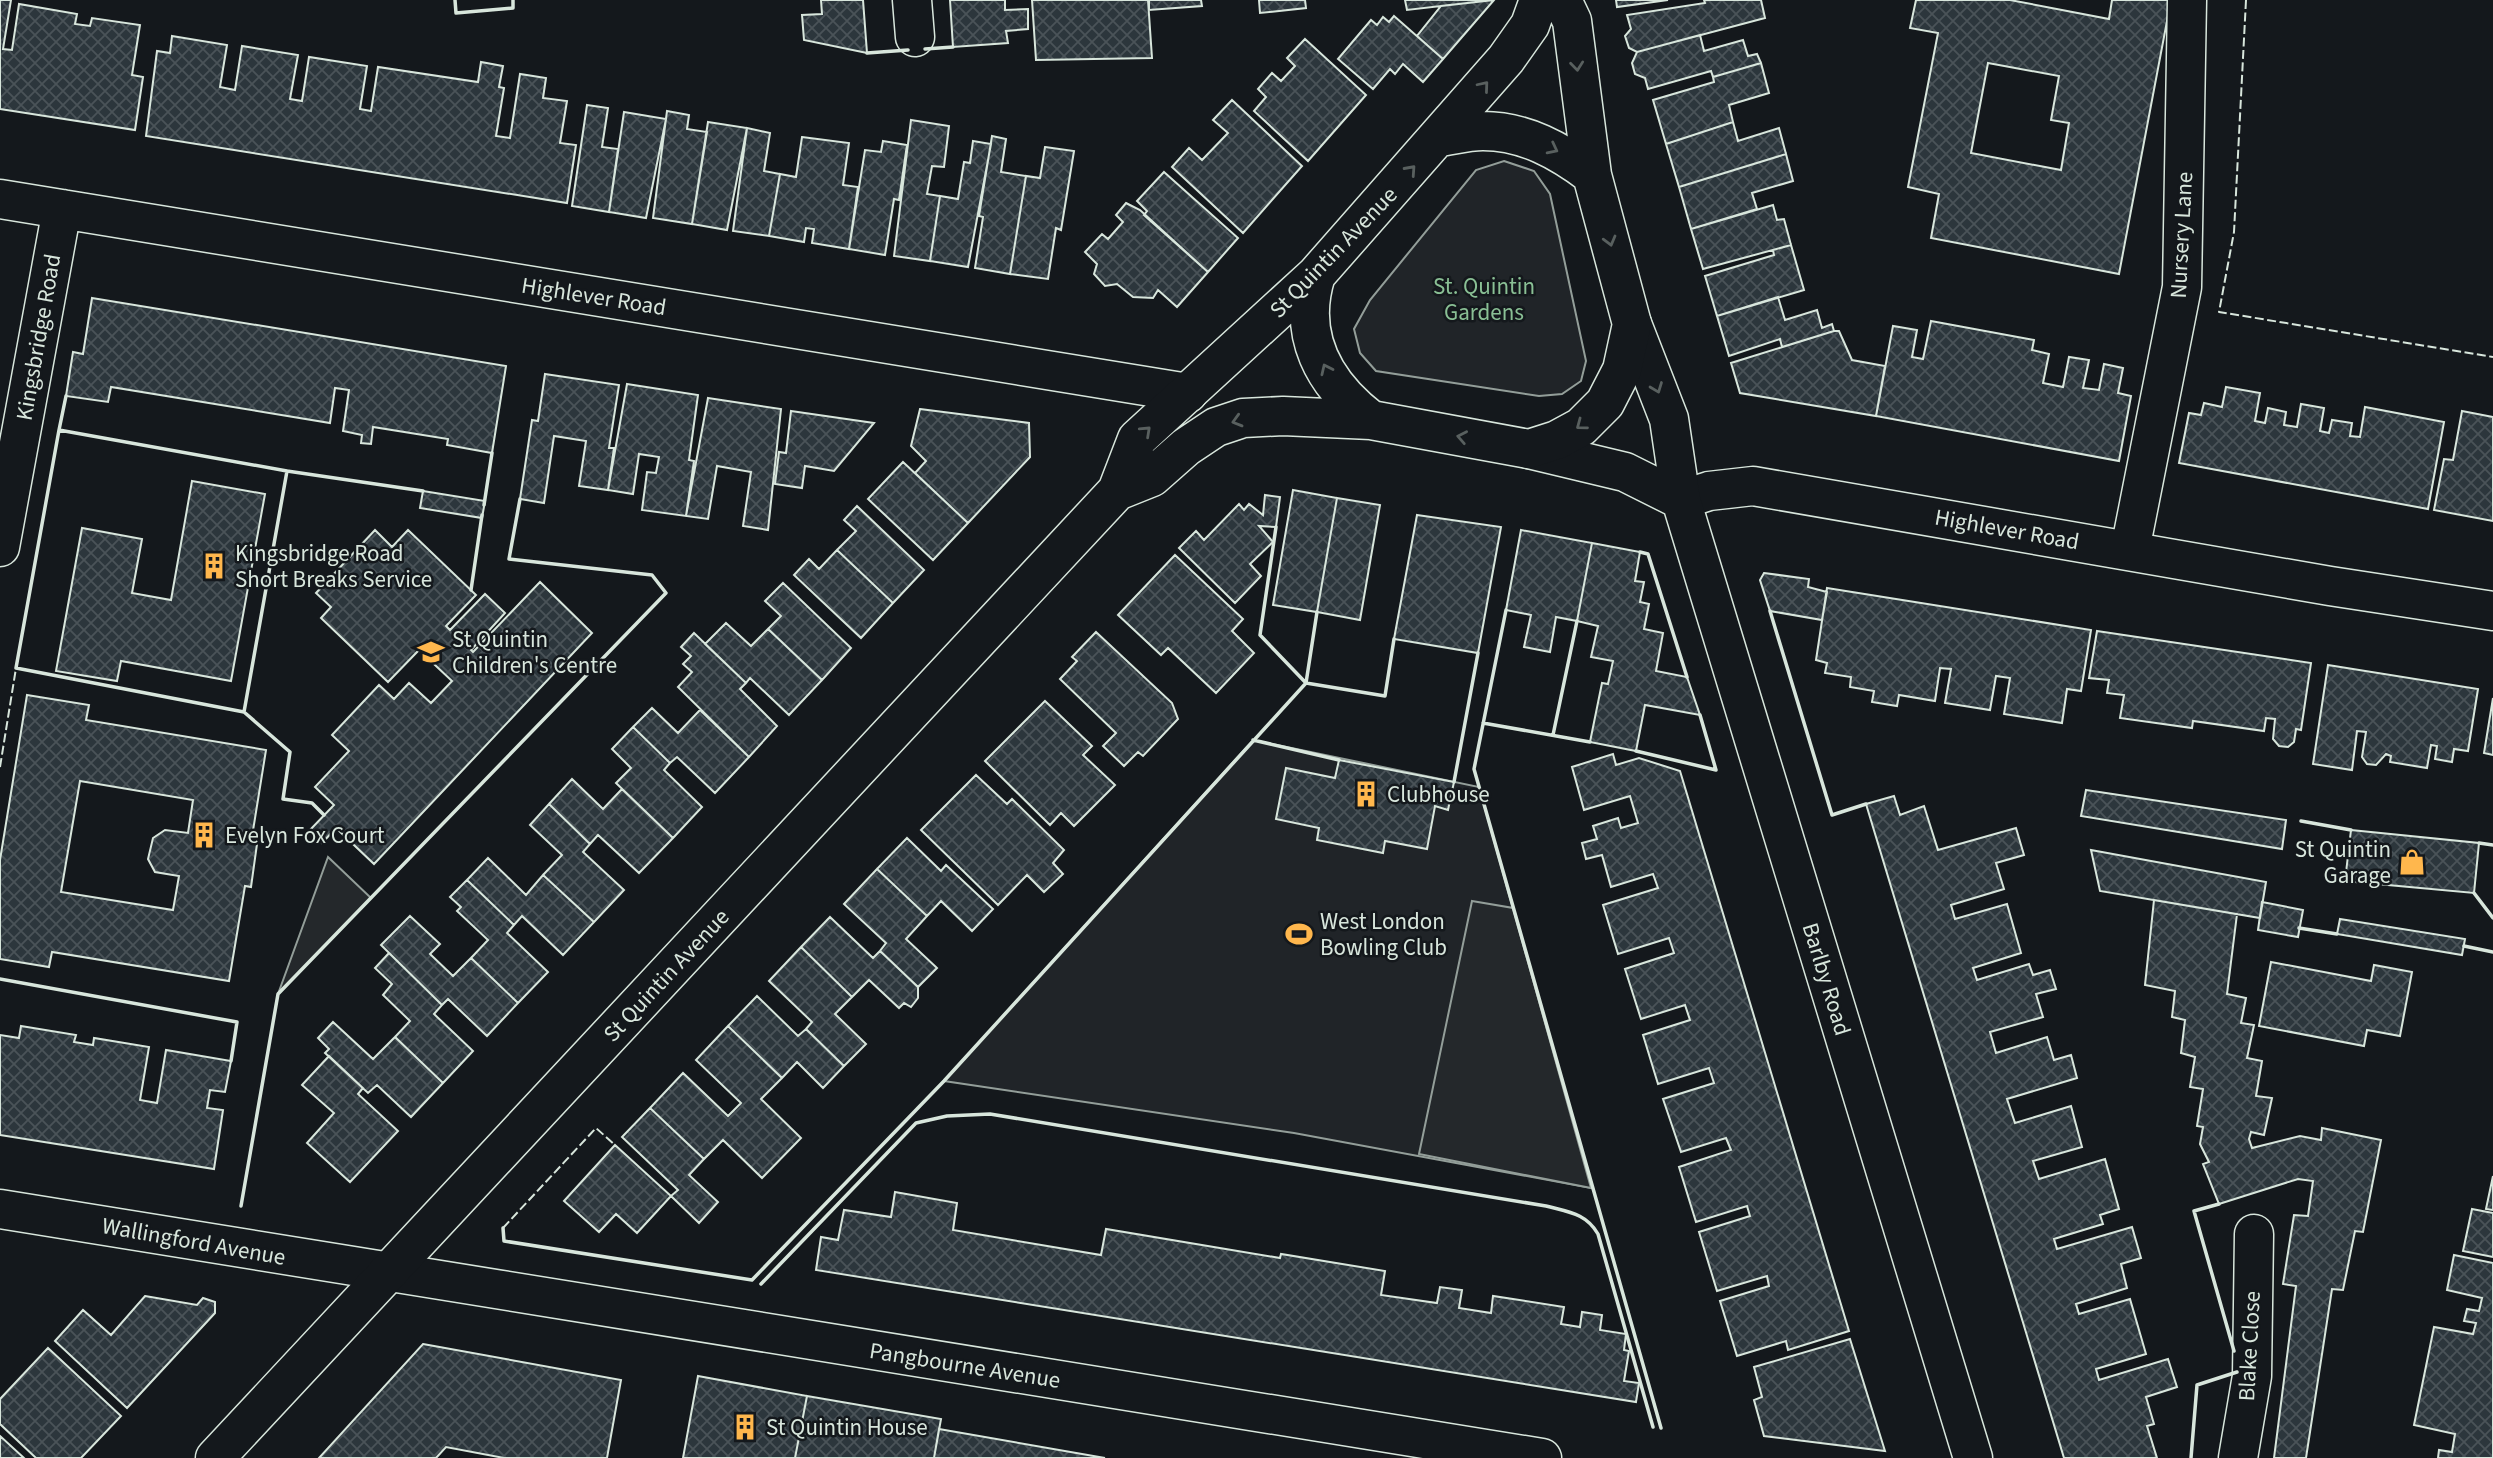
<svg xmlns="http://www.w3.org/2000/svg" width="2493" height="1458" font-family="'Source Sans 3',sans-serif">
	<defs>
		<pattern id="building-cross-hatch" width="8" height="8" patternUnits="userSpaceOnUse" patternTransform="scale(1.75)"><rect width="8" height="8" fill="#2c363c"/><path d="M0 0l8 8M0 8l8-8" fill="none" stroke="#4a5358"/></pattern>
	</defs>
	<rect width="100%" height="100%" fill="#14181c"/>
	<!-- green -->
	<path fill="#202428" stroke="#939e99" stroke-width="2" d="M1504 161 1534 171 1550 194 1586 361 1581 381 1562 394 1539 396 1376 371 1360 353 1354 329 1370 300 1476 170Z
		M1253 740 1479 787 1591 1188 1294 1133 944 1081Z"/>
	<!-- parking -->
	<path fill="#24282b" stroke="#939e99" stroke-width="2" d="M328 857 371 898 278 994Z
		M1472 901 1513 908 1591 1188 1419 1154Z"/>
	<!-- building -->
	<path fill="url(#building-cross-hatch)" stroke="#d8e6dc" stroke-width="2" fill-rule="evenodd" d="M0 0H11L3 49 12 50 19 4 77 14 75 24 90 26 92 18 140 25 132 75 143 77 135 130 0 109Z
		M821 0H863L867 53 804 40 802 15 822 14Z
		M950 0H1005V10L1028 9V29L1006 31 1008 43 953 47Z
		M1032 0H1148L1152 58 1036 60Z
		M1149 0H1201L1202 6 1149 10Z
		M1259 0H1305L1306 8 1260 13Z
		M1405 0H1493L1407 10Z
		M1494 0 1443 59 1417 36 1441 6Z
		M1616 0H1668L1617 7Z
		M1704 0H1761L1765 18 1637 52 1629 48 1625 36 1631 29 1627 15 1705 3Z
		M1916 0H2010L2109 19 2112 0H2171L2119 274 1931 238 1939 194 1908 187 1938 33 1910 28ZM1988 63 2059 76 2051 120 2069 123 2061 170 1971 153Z
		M1394 16 1443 59 1423 82 1403 64 1395 74 1390 69 1373 89 1338 59 1371 20 1377 25 1383 17 1389 22Z
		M1700 35 1704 51 1743 40 1748 56 1757 54 1761 63 1713 77 1711 71 1648 89 1645 78 1635 74 1632 63 1637 52Z
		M172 36 227 45 220 87 235 90 242 46 298 55 290 99 302 101 309 57 367 66 360 109 371 111 378 67 478 82 481 62 503 66 499 87 504 88 496 136 510 138 520 74 546 78 543 98 567 101 560 143 576 145 567 203 146 136 157 51 170 53Z
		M1305 39 1366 95 1308 161 1254 111 1266 97 1258 89 1272 73 1281 81 1295 66 1287 58Z
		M1761 63 1769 93 1729 105 1733 122 1666 144 1653 100 1714 82 1713 77Z
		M1232 100 1302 166 1243 233 1172 167 1189 148 1202 160 1228 133 1213 120Z
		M587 105 608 108 602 147 618 149 609 212 572 206Z
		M667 111 689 115 687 129 707 132 692 224 653 218Z
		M624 112 666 119 646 218 609 212Z
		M911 120 949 126 944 167 932 166 927 194 940 196 930 261 894 256Z
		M708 122 747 128 727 230 692 224Z
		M1733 122 1738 141 1779 128 1786 154 1679 187 1666 144Z
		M747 128 770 133 764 171 780 174 769 236 733 231Z
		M992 136 1006 139 1001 172 1026 176 1010 274 975 268 983 217 979 216Z
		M802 137 849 143 843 185 858 187 849 249 812 243 814 229 806 228 804 242 769 236 780 174 796 177Z
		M883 141 907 145 899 200 894 199 885 255 849 249 865 150 881 152Z
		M973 141 991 144 968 267 930 261 940 196 958 199 964 162 970 163Z
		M1045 147 1074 151 1061 230 1056 228 1048 279 1010 274 1026 176 1040 178Z
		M1786 154 1793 181 1752 193 1757 209 1691 229 1679 187Z
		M1164 172 1238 238 1208 272 1144 215 1147 211 1137 201Z
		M1126 203 1140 210 1208 272 1177 307 1158 290 1153 298 1133 297 1117 284 1105 286 1094 274 1097 264 1085 252 1102 234 1108 239 1123 222 1116 215Z
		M1773 205 1777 220 1784 219 1791 245 1703 269 1691 229Z
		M1791 245 1804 290 1717 316 1705 276 1774 255 1773 250Z
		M1778 297 1785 320 1817 310 1822 328 1832 324 1834 331 1782 347 1780 339 1729 356 1717 316Z
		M92 298 506 366 492 453 447 445 448 439 373 427 371 444 361 443 362 435 343 431 349 390 335 388 330 423 111 387 108 402 66 396 73 352 83 354Z
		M1931 321 2034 340 2032 350 2049 354 2043 383 2063 387 2069 357 2089 360 2083 388 2099 390 2104 364 2123 368 2118 393 2131 396 2119 461 1876 416 1893 326 1917 330 1912 357 1923 359Z
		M1834 331H1839L1852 360 1885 366 1876 416 1740 393 1731 363Z
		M545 374 619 385 609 448H614L608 490 579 486 586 441 554 436 544 503 520 499 532 420 538 421Z
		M627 384 698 395 689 460 694 461 686 516 642 510 647 472 656 473 659 457 639 454 633 494 608 490Z
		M2226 387 2260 393 2255 421 2265 423 2268 408 2286 412 2284 425 2297 427 2301 404 2324 408 2320 431 2329 433 2332 420 2352 423 2350 436 2360 437 2365 407 2444 422 2428 509 2179 463 2189 413 2201 415 2204 403 2222 407Z
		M708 398 781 409 768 530 743 526 751 472 717 466 708 519 686 516Z
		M920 409 1029 423 1030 457 968 523 915 473 926 461 911 446Z
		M791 411 874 423 834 471 805 466 802 488 775 484 779 452 786 453Z
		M2462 411 2493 417V521L2434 510 2444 459 2453 460Z
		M903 462 968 523 933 560 868 499Z
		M192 481 265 494 231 681 121 661 117 681 56 671 82 528 142 539 132 593 171 600Z
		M1293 490 1337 498 1317 612 1273 605Z
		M423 491 485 501 482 518 420 508Z
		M1265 495 1280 497 1276 527 1259 526 1273 542 1250 564 1261 576 1235 603 1179 548 1196 531 1204 540 1239 504 1244 510 1249 504 1263 515Z
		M1337 498 1380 505 1360 620 1317 612Z
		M857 506 924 570 893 603 837 550 856 531 844 520Z
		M1417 515 1501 527 1478 653 1394 639Z
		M375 530 392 547 408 530 476 595 446 626 450 630 485 594 505 613 471 650 473 652 540 582 592 633 374 864 336 828 322 843 309 831 334 805 315 787 349 751 332 735 379 685 394 699 409 683 431 703 452 681 419 650 388 682 321 618 331 607 316 593Z
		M1521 530 1592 543 1577 621 1556 617 1550 652 1524 647 1531 615 1506 610Z
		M1592 543 1640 552 1635 581 1644 582 1640 602 1649 604 1644 629 1663 633 1656 671 1687 677 1700 715 1645 705 1636 751 1590 742 1602 683 1608 684 1613 661 1591 657 1598 626 1577 621Z
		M837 550 893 603 861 638 794 575 809 559 819 569Z
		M1175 555 1243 619 1232 631 1254 653 1216 693 1168 648 1161 655 1118 615Z
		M1764 573 1809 579 1808 587 1827 592 1822 620 1770 611 1760 580Z
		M783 583 851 648 822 680 768 629 781 616 765 601Z
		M1827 588 2091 630 2081 691 2067 689 2062 723 2004 714 2010 678 1996 676 1990 710 1945 703 1951 669 1940 668 1935 701 1899 695 1897 706 1872 702 1874 691 1850 687 1851 677 1825 673 1827 663 1816 660Z
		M726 623 751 646 768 629 822 680 789 715 750 678 746 683 705 644Z
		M2097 631 2311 663 2301 730 2296 729 2294 742 2288 747 2279 746 2273 739 2275 719 2266 718 2264 731 2193 721 2192 728 2120 718 2124 695 2107 693 2109 680 2089 678Z
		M1096 632 1172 703 1178 719 1143 756 1138 752 1124 766 1103 746 1116 733 1060 679 1077 661 1072 657Z
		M694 633 746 683 740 689 777 726 749 757 678 687 692 672 683 664 691 656 681 647Z
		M2328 665 2478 689 2468 751 2454 749 2452 762 2435 759 2437 746 2431 745 2427 768 2390 762 2391 756 2386 754 2376 765 2367 764 2362 757 2366 732 2357 731 2352 770 2313 764Z
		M27 695 89 705 86 720 266 750 251 843 257 844 251 887 245 886 229 981 52 952 49 967 0 959V860ZM80 781 193 800 188 833 165 830 153 838 148 859 155 872 179 876 173 910 61 892Z
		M2493 698V755L2484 753Z
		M1045 701 1092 746 1083 755 1115 785 1074 826 1061 813 1050 825 985 761Z
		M652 708 678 733 700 710 749 757 715 793 677 757 670 763 633 727Z
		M633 727 670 763 664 770 702 807 673 838 616 783 631 768 612 749Z
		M1613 754 1616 765 1639 758 1680 771 1849 1331 1788 1350 1786 1341 1737 1356 1720 1301 1769 1286 1767 1276 1717 1291 1699 1232 1750 1216 1747 1206 1696 1222 1679 1167 1731 1150 1726 1138 1681 1152 1663 1099 1714 1083 1709 1068 1658 1084 1643 1035 1690 1020 1685 1005 1641 1019 1625 969 1674 953 1669 938 1618 954 1603 905 1658 888 1653 874 1611 887 1602 855 1586 859 1582 843 1597 839 1593 826 1618 818 1621 828 1638 823 1630 796 1584 810 1572 767Z
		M1339 760 1454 782 1448 810 1435 806 1427 849 1385 841 1383 853 1317 840 1319 828 1276 819 1286 768 1335 778Z
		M976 775 1007 804 1012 799 1064 850 1053 863 1063 874 1044 892 1027 875 998 905 921 830Z
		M572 779 603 809 622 789 673 838 639 873 598 835 590 844 549 804Z
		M2086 790 2286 820 2282 849 2081 816Z
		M1894 796 1900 815 1924 806 1938 850 2016 828 2024 855 1996 863 2004 889 1951 905 1955 919 2007 904 2021 953 1973 968 1977 980 2029 964 2033 975 2050 970 2056 989 2036 994 2043 1017 1990 1032 1996 1053 2047 1037 2054 1060 2071 1055 2077 1078 2007 1099 2015 1123 2071 1106 2082 1147 2033 1161 2039 1179 2105 1159 2119 1209 2100 1215 2103 1224 2054 1239 2057 1249 2132 1227 2141 1258 2121 1264 2127 1288 2076 1304 2079 1314 2130 1299 2146 1354 2096 1369 2099 1380 2168 1359 2177 1387 2146 1397 2154 1424 2147 1426 2157 1458H2064L1866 804Z
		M549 804 590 844 583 852 624 890 594 922 543 875 562 855 530 825Z
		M2351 830 2479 843 2474 893 2345 881Z
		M907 838 941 871 946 865 993 909 972 931 941 901 927 916 877 869Z
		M2091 850 2266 882 2260 918 2100 891Z
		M488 858 526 895 543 875 594 922 563 955 522 916 514 925 467 880Z
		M877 869 927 916 906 939 937 968 918 987 880 951 886 943 844 904Z
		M467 880 514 925 507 933 548 972 518 1003 471 958 488 940 457 911 461 907 450 897Z
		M2154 900 2237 914 2227 994 2246 998 2241 1023 2254 1025 2247 1058 2262 1061 2256 1096 2272 1098 2264 1135 2251 1132 2249 1139 2252 1148 2300 1136 2321 1140 2322 1128 2381 1140 2363 1232 2355 1231 2343 1290 2332 1289 2306 1458H2274L2296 1286 2283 1284 2294 1215 2308 1216 2313 1181 2298 1179 2219 1204 2203 1164 2209 1162 2200 1144 2203 1127 2197 1126 2203 1089 2190 1087 2195 1057 2181 1053 2185 1020 2172 1017 2175 991 2145 985Z
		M2262 902 2303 910 2298 937 2258 930Z
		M410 916 440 944 430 954 453 976 471 958 518 1003 487 1036 448 999 442 1005 381 945Z
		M830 917 873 958 880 951 918 987V998L911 1007 904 1003 899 1008 869 980 852 997 801 947Z
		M2340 919 2465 939 2462 955 2337 934Z
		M801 947 852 997 835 1014 866 1044 844 1066 806 1029 812 1022 769 981Z
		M389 953 442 1005 434 1014 473 1051 443 1083 395 1037 410 1021 383 995 392 984 375 968Z
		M2271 962 2371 981 2374 965 2412 972 2400 1036 2367 1030 2364 1046 2259 1026Z
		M757 996 798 1036 806 1029 844 1066 823 1088 797 1062 782 1078 728 1026Z
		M333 1022 373 1059 395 1037 443 1083 411 1117 377 1085 368 1093 325 1053 329 1049 318 1038Z
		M21 1026 76 1035 74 1042 93 1045 94 1038 149 1047 140 1100 157 1103 166 1050 231 1061 225 1092 210 1090 207 1108 223 1110 214 1169 0 1135V1035L19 1038Z
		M728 1026 782 1078 761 1099 801 1138 762 1178 723 1140 704 1159 650 1108 683 1073 728 1116 741 1103 696 1060Z
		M329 1056 363 1088 358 1094 398 1131 350 1182 307 1143 334 1113 302 1085Z
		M650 1108 704 1159 689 1175 718 1202 699 1223 671 1196 678 1190 622 1137Z
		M615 1145 671 1196 637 1233 616 1214 599 1232 564 1201Z
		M2493 1176V1210L2486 1209Z
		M895 1192 957 1203 953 1230 1101 1255 1106 1229 1280 1258 1281 1254 1385 1271 1381 1295 1437 1303 1440 1287 1462 1290 1459 1308 1491 1313 1493 1296 1564 1307 1561 1324 1580 1327 1582 1312 1602 1315 1600 1330 1626 1334 1624 1350 1629 1351 1624 1381 1639 1383 1636 1402 816 1270 821 1237 838 1240 844 1210 891 1217Z
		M2472 1209 2493 1213V1257L2463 1251Z
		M2454 1255 2493 1263V1458H2438L2439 1450 2452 1452 2455 1434 2414 1425 2434 1327 2473 1334 2476 1323 2464 1321 2467 1309 2479 1311 2482 1298 2447 1290Z
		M145 1296 197 1305 203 1298 215 1302V1313L127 1408 55 1341 83 1310 111 1335Z
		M1850 1339 1885 1451 1764 1436 1754 1400 1762 1397 1754 1367Z
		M423 1344 621 1380 607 1458H504L446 1447 436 1458H319Z
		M48 1348 121 1416 81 1458H36L0 1424V1399Z
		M698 1376 807 1396 795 1458H683Z
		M807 1396 941 1419 934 1458H795Z
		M939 1429 1105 1458H934Z
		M0 1436 24 1458H0Z"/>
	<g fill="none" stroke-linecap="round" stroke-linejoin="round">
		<!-- minor casing -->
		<g stroke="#d8e6dc" stroke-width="41">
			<path id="minor" d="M912 0 915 37
				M0 199 1188 393
				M1681 500 1709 491 1753 486 2330 586 2493 611
				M0 547 62 209
				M2130 550 2182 287 2187 0
				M0 1209 1542 1458
				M2238 1458 2252 1376 2254 1234"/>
		</g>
		<!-- tertiary casing -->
		<g stroke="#d8e6dc" stroke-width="41">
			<path id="tertiary" d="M1632 324 1669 419 1681 500 1973 1458
				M1529 449 1625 472 1681 500"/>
		</g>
		<!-- secondary casing -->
		<g stroke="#d8e6dc" stroke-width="41">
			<path id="secondary" d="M1439 137C1453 135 1469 131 1483 131 1525 131 1560 151 1592 175
				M1316 275C1297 335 1323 383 1371 420
				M1117 491 1152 477 1186 447 1216 427 1243 418 1283 416 1371 420 1529 449 1557 440 1581 427 1605 403 1622 370 1632 324 1592 175 1572 21 1562 0
				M215 1458 1117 491 1137 439 1316 275 1506 59 1530 25 1539 0"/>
		</g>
		<!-- minor -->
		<use href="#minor" stroke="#14181c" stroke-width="38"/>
		<!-- tertiary -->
		<use href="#tertiary" stroke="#14181c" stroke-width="38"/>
		<!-- secondary -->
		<use href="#secondary" stroke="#14181c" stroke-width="38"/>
		<!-- fence -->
		<path stroke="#d8e6dc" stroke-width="2" stroke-dasharray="9 3.5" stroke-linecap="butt" d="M2246 0 2234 232 2219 312 2493 357
			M0 767 16 668
			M503 1228 596 1128 615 1145"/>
		<!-- wall -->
		<path stroke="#d8e6dc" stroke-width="3.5" d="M455 0 456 13 513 8V0
			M925 49 953 47
			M867 53 908 50
			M66 396 59 430 287 471
			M59 430 16 668 244 712
			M484 505 492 453
			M1276 527 1260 635 1306 683
			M1640 552 1648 554 1687 677
			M471 590 482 515
			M1506 610 1474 769 1661 1428
			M1770 611 1832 815 1866 804
			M1306 683 1317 612
			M1483 723 1590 742
			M1553 735 1577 621
			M1253 740 1339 760
			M1636 751 1716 770 1700 715
			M1454 782 1478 653
			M324 815 312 803 283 799 290 752 244 712 287 471 423 491
			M2301 821 2351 830
			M2479 843 2493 845
			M2474 893 2493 918
			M2299 928 2337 934
			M2464 946 2493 952
			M0 979 237 1022 231 1061
			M2219 1204 2194 1211 2234 1351
			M241 1206 278 994 666 593 652 575 509 559 520 499
			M503 1228 504 1241 752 1280 944 1081 1306 683 1385 696 1394 639
			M761 1284 916 1123 947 1116 990 1114 1546 1206C1568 1212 1586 1213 1598 1234L1653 1427
			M2191 1458 2197 1385 2237 1372"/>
	</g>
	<!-- one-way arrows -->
	<defs><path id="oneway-chevron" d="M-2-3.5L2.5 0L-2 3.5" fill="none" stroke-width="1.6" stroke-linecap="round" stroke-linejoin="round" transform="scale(1.75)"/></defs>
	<g stroke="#59605f">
		<use href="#oneway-chevron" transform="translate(1577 66) rotate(84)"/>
		<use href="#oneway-chevron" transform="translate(1484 86) rotate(-50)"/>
		<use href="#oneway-chevron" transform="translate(1553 149) rotate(27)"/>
		<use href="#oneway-chevron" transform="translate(1411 170) rotate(-48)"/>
		<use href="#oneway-chevron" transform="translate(1610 241) rotate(75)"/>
		<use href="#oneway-chevron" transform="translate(1326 369) rotate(-115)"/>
		<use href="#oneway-chevron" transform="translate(1657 388) rotate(69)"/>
		<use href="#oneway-chevron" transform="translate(1237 421) rotate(164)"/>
		<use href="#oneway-chevron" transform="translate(1581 425) rotate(143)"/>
		<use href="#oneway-chevron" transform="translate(1146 431) rotate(-43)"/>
		<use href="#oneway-chevron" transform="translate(1462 437) rotate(-169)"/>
	</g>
	<!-- icons -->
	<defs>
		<g id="building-bare" transform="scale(2.1)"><path d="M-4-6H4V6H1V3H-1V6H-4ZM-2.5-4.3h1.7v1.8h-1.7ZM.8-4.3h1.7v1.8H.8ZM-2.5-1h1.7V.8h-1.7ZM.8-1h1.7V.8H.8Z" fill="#ffb74d" stroke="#14181c" stroke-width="2.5" paint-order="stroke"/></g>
		<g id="school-bare" transform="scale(2.1)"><path d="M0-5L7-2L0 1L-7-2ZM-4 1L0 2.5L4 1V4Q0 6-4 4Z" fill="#ffb74d" stroke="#14181c" stroke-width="2.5" paint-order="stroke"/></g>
		<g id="shop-bare" transform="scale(2.1)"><path d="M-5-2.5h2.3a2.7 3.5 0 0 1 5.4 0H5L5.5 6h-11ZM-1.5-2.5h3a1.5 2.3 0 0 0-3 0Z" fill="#ffb74d" stroke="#14181c" stroke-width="2.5" paint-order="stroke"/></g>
		<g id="stadium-bare" transform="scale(2.1)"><path d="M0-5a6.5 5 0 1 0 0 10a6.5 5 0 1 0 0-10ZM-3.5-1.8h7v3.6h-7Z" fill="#ffb74d" stroke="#14181c" stroke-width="2.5" paint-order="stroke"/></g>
	</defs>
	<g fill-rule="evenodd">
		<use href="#building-bare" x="214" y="566"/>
		<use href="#school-bare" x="431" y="652"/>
		<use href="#building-bare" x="1366" y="794"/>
		<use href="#building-bare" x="204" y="835"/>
		<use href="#shop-bare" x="2412" y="862"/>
		<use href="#stadium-bare" x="1299" y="934"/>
		<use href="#building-bare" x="745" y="1427"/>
	</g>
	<g text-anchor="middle" stroke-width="5" stroke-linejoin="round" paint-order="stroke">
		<!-- street labels -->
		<g font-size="23" fill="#d8e6dc" stroke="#14181c">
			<text transform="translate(2181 235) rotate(-87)" y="8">Nursery Lane</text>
			<text transform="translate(1333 252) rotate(-46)" y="8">St Quintin Avenue</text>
			<text transform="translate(594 296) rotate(9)" y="8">Highlever Road</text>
			<text transform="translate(38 337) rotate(-80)" y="8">Kingsbridge Road</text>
			<text transform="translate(2007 529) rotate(10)" y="8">Highlever Road</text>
			<text transform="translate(666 975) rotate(-47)" y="8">St Quintin Avenue</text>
			<text transform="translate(1827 979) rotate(73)" y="8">Barlby Road</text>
			<text transform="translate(194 1241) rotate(10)" y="8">Wallingford Avenue</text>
			<text transform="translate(2249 1346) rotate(-87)" y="8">Blake Close</text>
			<text transform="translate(965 1365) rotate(9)" y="8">Pangbourne Avenue</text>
		</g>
		<!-- park labels -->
		<g font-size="23" fill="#8ac095" stroke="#14181c">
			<text x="1484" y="294">St. Quintin<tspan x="1484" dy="26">Gardens</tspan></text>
		</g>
		<!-- poi labels -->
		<g font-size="23" fill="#d8e6dc" stroke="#14181c" text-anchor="start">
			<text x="235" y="561">Kingsbridge Road<tspan x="235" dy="26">Short Breaks Service</tspan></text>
			<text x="452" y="647">St Quintin<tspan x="452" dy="26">Children's Centre</tspan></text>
			<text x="1387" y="802">Clubhouse</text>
			<text x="225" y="843">Evelyn Fox Court</text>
			<text x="2391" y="857" text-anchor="end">St Quintin<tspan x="2391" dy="26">Garage</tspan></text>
			<text x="1320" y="929">West London<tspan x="1320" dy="26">Bowling Club</tspan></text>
			<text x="766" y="1435">St Quintin House</text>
		</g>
	</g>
</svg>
